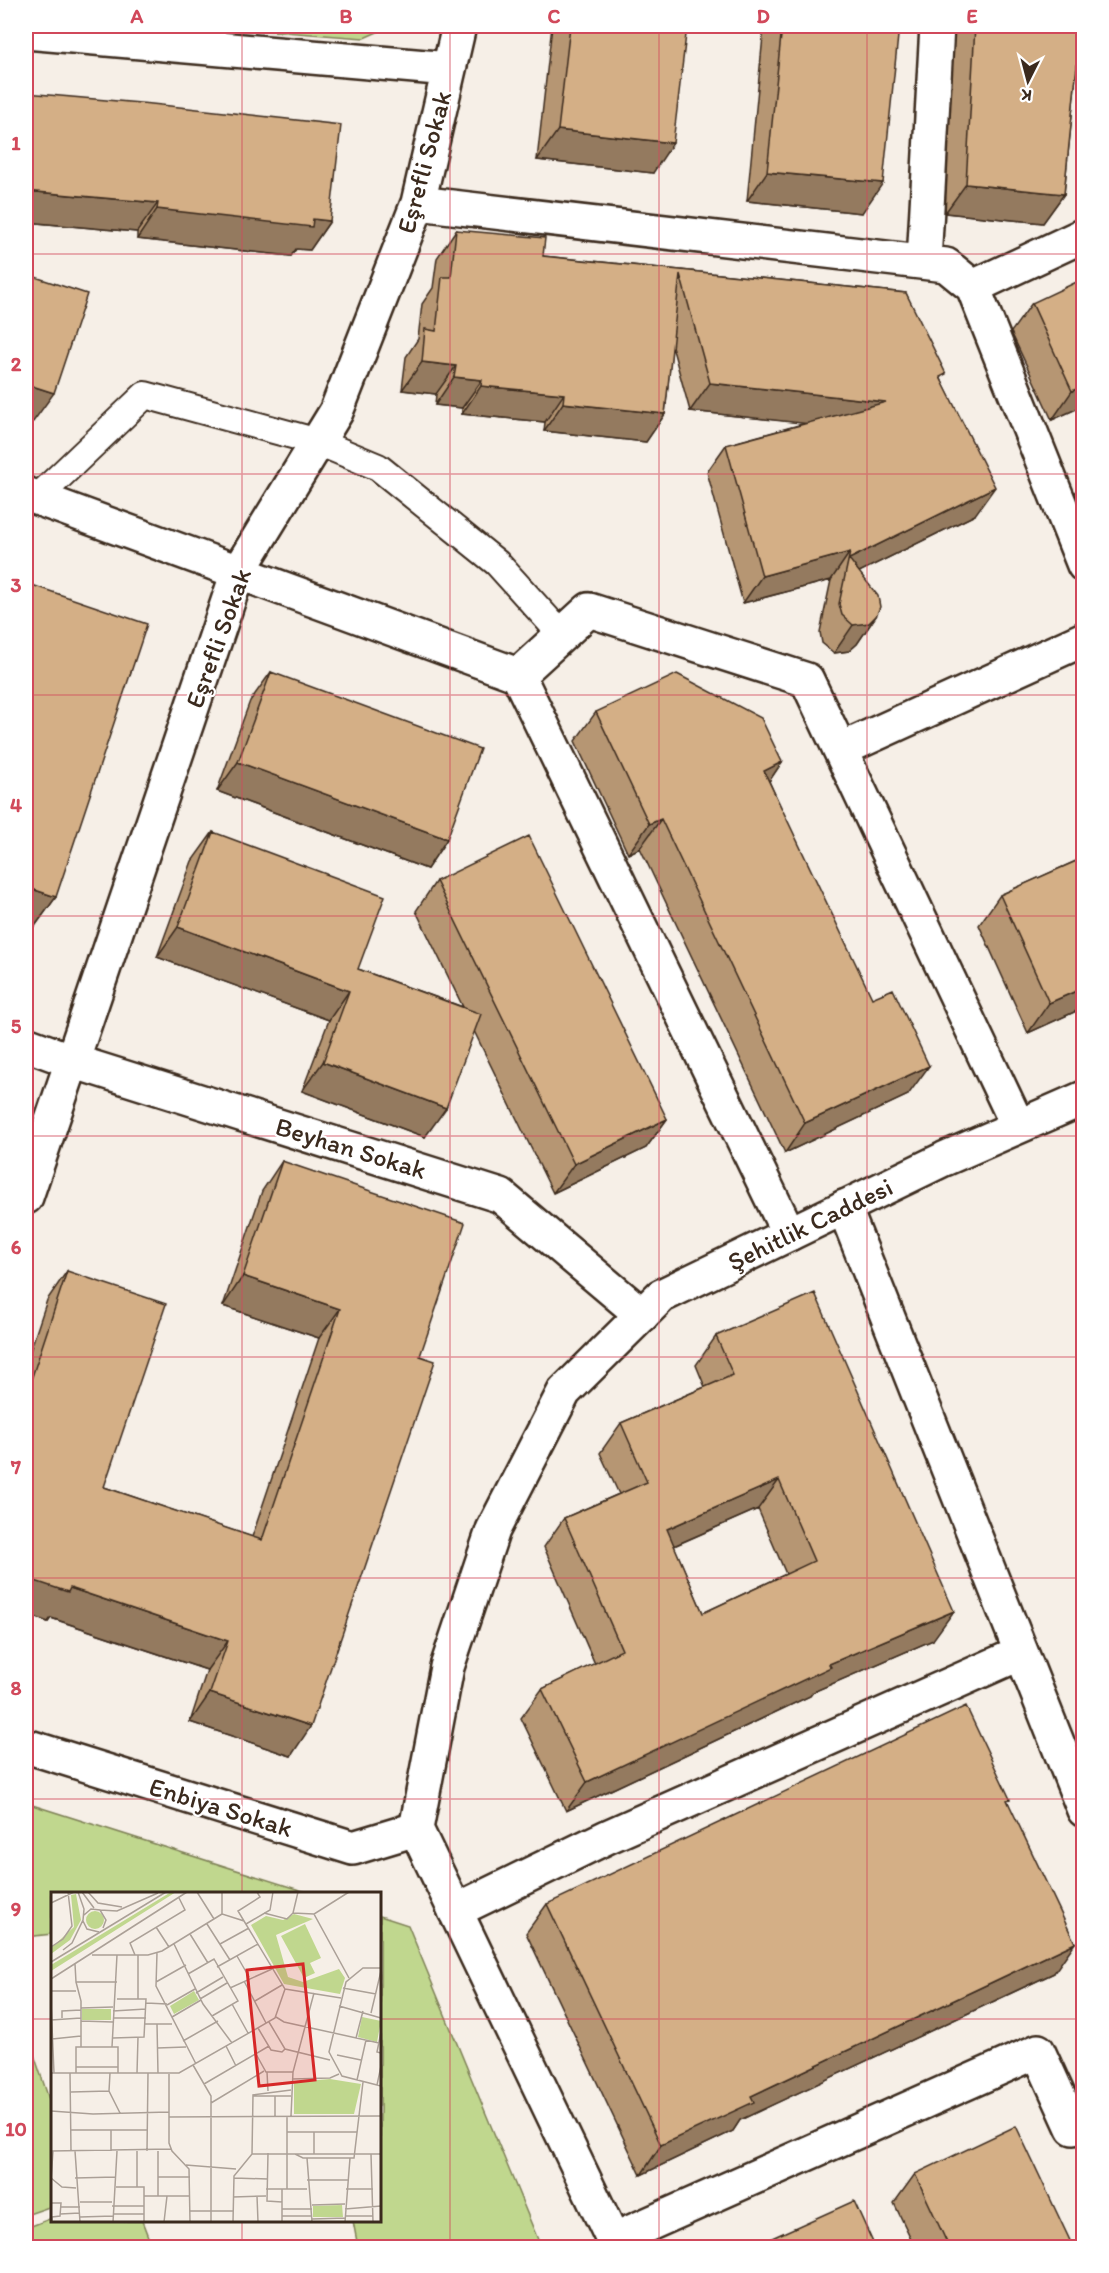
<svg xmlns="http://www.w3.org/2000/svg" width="1109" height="2273" font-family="Itim,sans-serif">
	<rect width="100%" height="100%" fill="#f6efe7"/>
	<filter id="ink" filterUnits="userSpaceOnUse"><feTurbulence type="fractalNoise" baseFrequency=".0167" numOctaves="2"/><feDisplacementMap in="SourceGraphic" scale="12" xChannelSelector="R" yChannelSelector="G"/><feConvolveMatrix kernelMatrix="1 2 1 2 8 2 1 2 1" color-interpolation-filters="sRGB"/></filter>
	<g filter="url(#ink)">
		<!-- green -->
		<path fill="#c0d78e" stroke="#7e8056" stroke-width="1.5" d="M202 26H391L364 38Z
			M26 1803 309 1893 52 1894V1934L26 1937Z
			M380 1916 408 1925 541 2247H358L353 2221 380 2220Z
			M26 2031 52 2108V2206L26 2215Z
			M52 2218V2220L142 2221 152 2247H26V2228Z"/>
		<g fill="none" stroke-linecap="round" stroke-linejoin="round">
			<!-- service casing -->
			<g stroke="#3b2a1e" stroke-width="30">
				<path id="service" d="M37 498 145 395 318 442 378 467 497 563 562 635"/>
			</g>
			<!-- minor casing -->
			<g stroke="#3b2a1e" stroke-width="38">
				<path id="minor" d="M26 32 449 69
					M418 203 946 265 973 287 1084 565
					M924 262 937 26
					M973 287 1084 235
					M26 494 518 675 789 1234
					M518 675 589 610 807 680 1018 1126
					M840 750 1084 639
					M26 1044 72 1061 501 1196 642 1315
					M26 1197 238 572 336 412 418 203 459 26
					M844 1207 1084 1810
					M26 1746 353 1848 416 1829
					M455 1911 607 1837 1021 1653
					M613 2240 1038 2051 1073 2128 1084 2123"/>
			</g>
			<!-- tertiary casing -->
			<g stroke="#3b2a1e" stroke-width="38">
				<path id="tertiary" d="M617 2248 416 1829 447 1667 493 1530 564 1392 661 1296 944 1159 1084 1098"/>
			</g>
			<!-- service -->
			<use href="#service" stroke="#fff" stroke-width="26"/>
			<!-- minor -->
			<use href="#minor" stroke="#fff" stroke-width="33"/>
			<!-- tertiary -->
			<use href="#tertiary" stroke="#fff" stroke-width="33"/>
		</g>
		<!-- wall -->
		<path fill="#b69673" stroke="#3b2a1e" stroke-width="1.5" fill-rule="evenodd" d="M552 26H687L653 173 537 160Z
			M764 26H899L862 213 747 201Z
			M955 26H1081L1064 194 1043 223 945 213Z
			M26 93 330 221 310 250 296 249 291 256 137 239V232L26 222Z
			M456 230 543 256 906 293 942 381 975 515 859 572 876 616 857 644 849 651 834 653 822 643 820 632 831 580 743 603 707 472 726 445 806 423 690 411 672 346 665 414 646 442 544 431 545 422 462 414V408L435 405 436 394 402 390 406 357 418 339 422 304 433 288 437 258Z
			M1032 303 1083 406 1052 420 1011 332Z
			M1083 481V513L1075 493Z
			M26 583 56 897 35 926 26 923Z
			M271 672 447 839 427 869 217 791 250 701Z
			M596 712 782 762 769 781 908 1095 785 1153 640 848 628 854 575 741Z
			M213 832 358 969 463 1007 416 911 436 881 667 1119 646 1148 553 1193 474 1031 425 1137 302 1091 329 1020 157 957 192 861Z
			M1083 858V1008L1028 1033 979 925 1000 895Z
			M282 1161 420 1356 291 1756 190 1722 207 1670 51 1618 48 1622 26 1614V1363L47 1300 67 1271 104 1487 252 1537 319 1338 223 1306 262 1191Z
			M716 1336 933 1640 813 1692 810 1696 566 1811 521 1718 542 1689 595 1664 544 1547 564 1518 619 1494 600 1453 621 1423 705 1387 696 1365ZM758 1509 786 1574 703 1613 674 1546Z
			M1008 1802 1054 1973 740 2120 733 2131 641 2175 526 1933 547 1904Z
			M915 2174 1073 2247H915L894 2203Z"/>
		<!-- shaded-wall -->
		<path fill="#947a5e" stroke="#3b2a1e" stroke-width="1.5" d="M558 130 673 143 653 173 537 160Z
			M767 172 883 183 862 213 747 201Z
			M966 184 1064 194 1043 223 945 213Z
			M26 191 158 203 137 232 26 222Z
			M157 209 313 219 330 221 310 250 296 249 291 256 137 239Z
			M422 362 456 366 436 394 402 390Z
			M454 377 482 380 462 408 435 405Z
			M710 383 886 402 866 430 690 411Z
			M26 384 54 393 33 422 26 420Z
			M481 386 564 394 545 422 462 414Z
			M1083 386V406L1052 420 1072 391Z
			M563 403 665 414 646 442 544 431Z
			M995 487 975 515 845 579 849 559Z
			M850 552 831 580 743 603 762 576Z
			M876 616 857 644 849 651 834 653 853 625Z
			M26 638 31 640 26 648Z
			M238 762 447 839 427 869 217 791Z
			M782 762 762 792 764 771Z
			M661 819 640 848 628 854 649 824Z
			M26 887 56 897 35 926 26 923Z
			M178 927 349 991 329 1020 157 957Z
			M1083 988V1008L1028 1033 1049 1003Z
			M323 1062 446 1108 425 1137 302 1091Z
			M929 1066 908 1095 785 1153 805 1123Z
			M667 1119 646 1148 553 1193 574 1164Z
			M243 1276 340 1309 319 1338 223 1306Z
			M779 1480 758 1509 646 1558 667 1529Z
			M26 1578 70 1588 228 1641 207 1670 51 1618 48 1622 26 1614Z
			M954 1611 933 1640 813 1692 810 1696 566 1811 587 1782 829 1664Z
			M210 1693 311 1726 291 1756 190 1722Z
			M1075 1943 1054 1973 740 2120 733 2131 641 2175 661 2145 751 2096Z"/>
		<!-- building -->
		<path fill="#d4af86" stroke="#3b2a1e" stroke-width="1.5" fill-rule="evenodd" d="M570 26H687L673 143 558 130Z
			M782 26H899L883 183 767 172Z
			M975 26H1081L1064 194 966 184Z
			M26 93 152 104 341 125 330 221 313 219 312 227 157 209 158 203 26 191Z
			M456 230 545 238 543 256 906 293 946 374 940 377 995 487 849 559 878 596 880 607 876 616 869 623 853 625 842 615 839 604 850 552 762 576 726 445 886 402 710 383 680 274 665 414 563 403 564 394 481 386 482 380 454 377 456 366 422 362 425 329 436 331 442 277H451Z
			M26 274 87 294 54 393 26 384Z
			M1083 279V386L1072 391 1032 303Z
			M26 583 147 624 56 897 26 887V656L31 640 26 638Z
			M271 672 480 749 447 839 238 762Z
			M677 674 761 718 782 762 764 771 872 998 893 989 929 1066 805 1123 661 819 649 824 596 712Z
			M213 832 385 896 358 969 481 1014 446 1108 323 1062 349 991 178 927Z
			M529 836 667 1119 574 1164 436 881Z
			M1083 858V988L1049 1003 1000 895Z
			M282 1161 465 1223 420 1356 435 1361 311 1726 210 1693 228 1641 70 1588 68 1592 26 1578V1395L67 1271 166 1304 104 1487 262 1540 340 1309 243 1276Z
			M815 1293 954 1611 829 1664 831 1667 587 1782 542 1689 622 1650 564 1518 647 1482 621 1423 733 1375 716 1336ZM779 1480 814 1561 703 1613 667 1529Z
			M966 1706 1010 1799 1007 1800 1075 1943 751 2096 754 2102 661 2145 547 1904Z
			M1016 2126 1073 2247H949L915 2174Z
			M854 2201 875 2247H752Z"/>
	</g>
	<!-- grid -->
	<path fill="none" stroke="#d1495b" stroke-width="1.5" stroke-opacity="0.55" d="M242 26V1894M450 26V2248M659 26V2248M867 26V2248M26 254H1084M26 474H1084M26 695H1084M26 916H1084M26 1136H1084M26 1357H1084M26 1578H1084M26 1799H1084M26 2019H52M380 2019H1084M242 2220V2248"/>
	<g text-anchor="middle" stroke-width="4.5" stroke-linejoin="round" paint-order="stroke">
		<!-- street labels -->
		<g font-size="26" fill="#3b2a1e" stroke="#fff">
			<text transform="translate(424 162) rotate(-75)" y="9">Eşrefli Sokak</text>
			<text transform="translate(218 638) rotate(-70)" y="9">Eşrefli Sokak</text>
			<text transform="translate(351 1148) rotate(17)" y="9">Beyhan Sokak</text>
			<text transform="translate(810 1224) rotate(-26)" y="9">Şehitlik Caddesi</text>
			<text transform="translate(221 1807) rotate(17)" y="9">Enbiya Sokak</text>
		</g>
	</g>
	<!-- overview -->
	<g transform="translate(51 1892)">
		<rect width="330" height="330" fill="#f6efe7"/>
		<path d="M120 0H125L0 79V73ZM25 2 30 28 19 48 0 62V56L23 35 20 3ZM35 28a9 9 0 1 1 18 0a9 9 0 1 1-18 0ZM243 22 262 27 225 43 237 85 252 90 288 77 294 86 289 102 233 92 200 33 215 24 232 28ZM254 32 270 66 259 71 264 81 253 86 230 44ZM143 99 148 108 123 122 119 114ZM31 117H60V128H31ZM311 125 330 129 326 150 307 145ZM279 187 310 192 303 222H243V190ZM291 313 292 325H262V314Z" fill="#c0d78e"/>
		<path fill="none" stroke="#aba097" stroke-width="1.5" d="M31 0 43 16M37 0 47 11 71 15M146 0 163 27M0 11 23 0M49 18 66 19 107 1M213 21 236 27 242 21 263 22M242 21 247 0M33 23 40 17 49 18 55 28 52 36M32 29 36 37 48 40M193 29 187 19 209 5 206 0M156 32 179 68M195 32 219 18 222 0M105 35 118 55M139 42 157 71M123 52 152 112 181 151M169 52 198 36M0 55 12 47 21 34 17 0M12 58 21 51 32 28 33 17 27 0M106 61 105 94 145 172M41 63H97L111 59 171 22M84 63 79 51 134 18 128 6M87 63V107M186 64 198 85M0 70 115 0M24 72 25 90H66M166 75 207 52M330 76H312L295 90 278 160 291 184 330 194M137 82 163 67 187 109 161 124M298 86 263 22 298 0M0 87 136 0M193 89 215 131M25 90 30 109V155M105 90 135 73M179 96 221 77M292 96 325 102M234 97 290 106M0 99H25M145 101 172 85M149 107 176 91M204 109 231 93M0 110 3 181M95 111 116 112M181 112 197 141M116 113 144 97M288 114 330 126M30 116 62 115M62 119 95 117M320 121 330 79M121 125 150 108M225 125 233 130 328 151M11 126V119L30 118M62 126H95M0 128 30 126M30 129 62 130M218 130 234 157 279 168M93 132H121M106 132 107 181M207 136 220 158 231 160 234 157M330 140 326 160 330 161M62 146 93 145 95 107H66M305 146 312 119M1 147 30 144M132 149 167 129M175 154 185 174M61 155 66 63M106 156 135 155M205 162 215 180H242M286 163 310 168M142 173 160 204V330M25 175H67M216 180 217 199M0 181H128L224 126 234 97 193 29 171 22V0M19 181 20 259M25 181V155H67V181M59 181 58 199 69 221M86 181 87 145M118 182V251L121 259 138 277 139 330M241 187 279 186 288 182M306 188 315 148M153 192 218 154M326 193 330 174M20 200 58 199M202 204H240M224 204V224M160 211 213 179M0 219 42 222 118 220M236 224V297M240 224 242 180 263 101M118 225 330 224M20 238H96M236 240H306M0 259 120 257M24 259 29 330M60 259V238M96 259 97 181M107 259V304M217 261 216 309 231 310M201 262 202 203 240 198M244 262 252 266H303L312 190M263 262V240M320 262 322 330M256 266 261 330M135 273 185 277M107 285H139M0 286 11 295 25 296M24 286 65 285M183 286 217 287M0 288 2 259M256 288H298M65 295H93V330M86 295V259M215 297H256M295 297H322M93 304H139M206 304 207 330M182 305 215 304M29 310H61M0 311H10L9 324 1 325V330M261 313 294 312M61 314H93M10 315H29M231 317H261M294 317 330 314M139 319H182M9 322 29 321M62 322H93M231 324H261M294 324H322M29 325 62 324M261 327 294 326M62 330 66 259M113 330 116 304M182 330 183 284 201 262H330M231 330V297M294 330 299 266"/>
		<path fill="#d62828" fill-opacity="0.15" stroke="#d62828" stroke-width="3" d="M252 72 264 188 208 194 196 78Z"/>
		<rect width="330" height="330" fill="none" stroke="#3b2a1e" stroke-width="3"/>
	</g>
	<!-- margin -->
	<rect width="1109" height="2273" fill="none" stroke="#fff" stroke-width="66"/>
	<!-- north arrow -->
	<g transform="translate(1028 81) rotate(186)" stroke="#ffffff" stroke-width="4.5" paint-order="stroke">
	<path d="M0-4.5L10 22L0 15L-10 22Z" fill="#3b2a1e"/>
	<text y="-9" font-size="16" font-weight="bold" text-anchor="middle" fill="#3b2a1e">K</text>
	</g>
	<rect x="33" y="33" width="1043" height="2207" fill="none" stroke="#d1495b" stroke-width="2"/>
	<g font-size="20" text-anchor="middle" font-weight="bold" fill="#d1495b">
		<text x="137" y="23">A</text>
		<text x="346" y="23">B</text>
		<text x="554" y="23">C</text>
		<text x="763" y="23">D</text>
		<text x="972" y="23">E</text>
		<text x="16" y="150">1</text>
		<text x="16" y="371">2</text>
		<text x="16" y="592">3</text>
		<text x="16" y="812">4</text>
		<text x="16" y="1033">5</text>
		<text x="16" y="1254">6</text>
		<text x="16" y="1474">7</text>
		<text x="16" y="1695">8</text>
		<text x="16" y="1916">9</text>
		<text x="16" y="2136">10</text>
	</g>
</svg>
